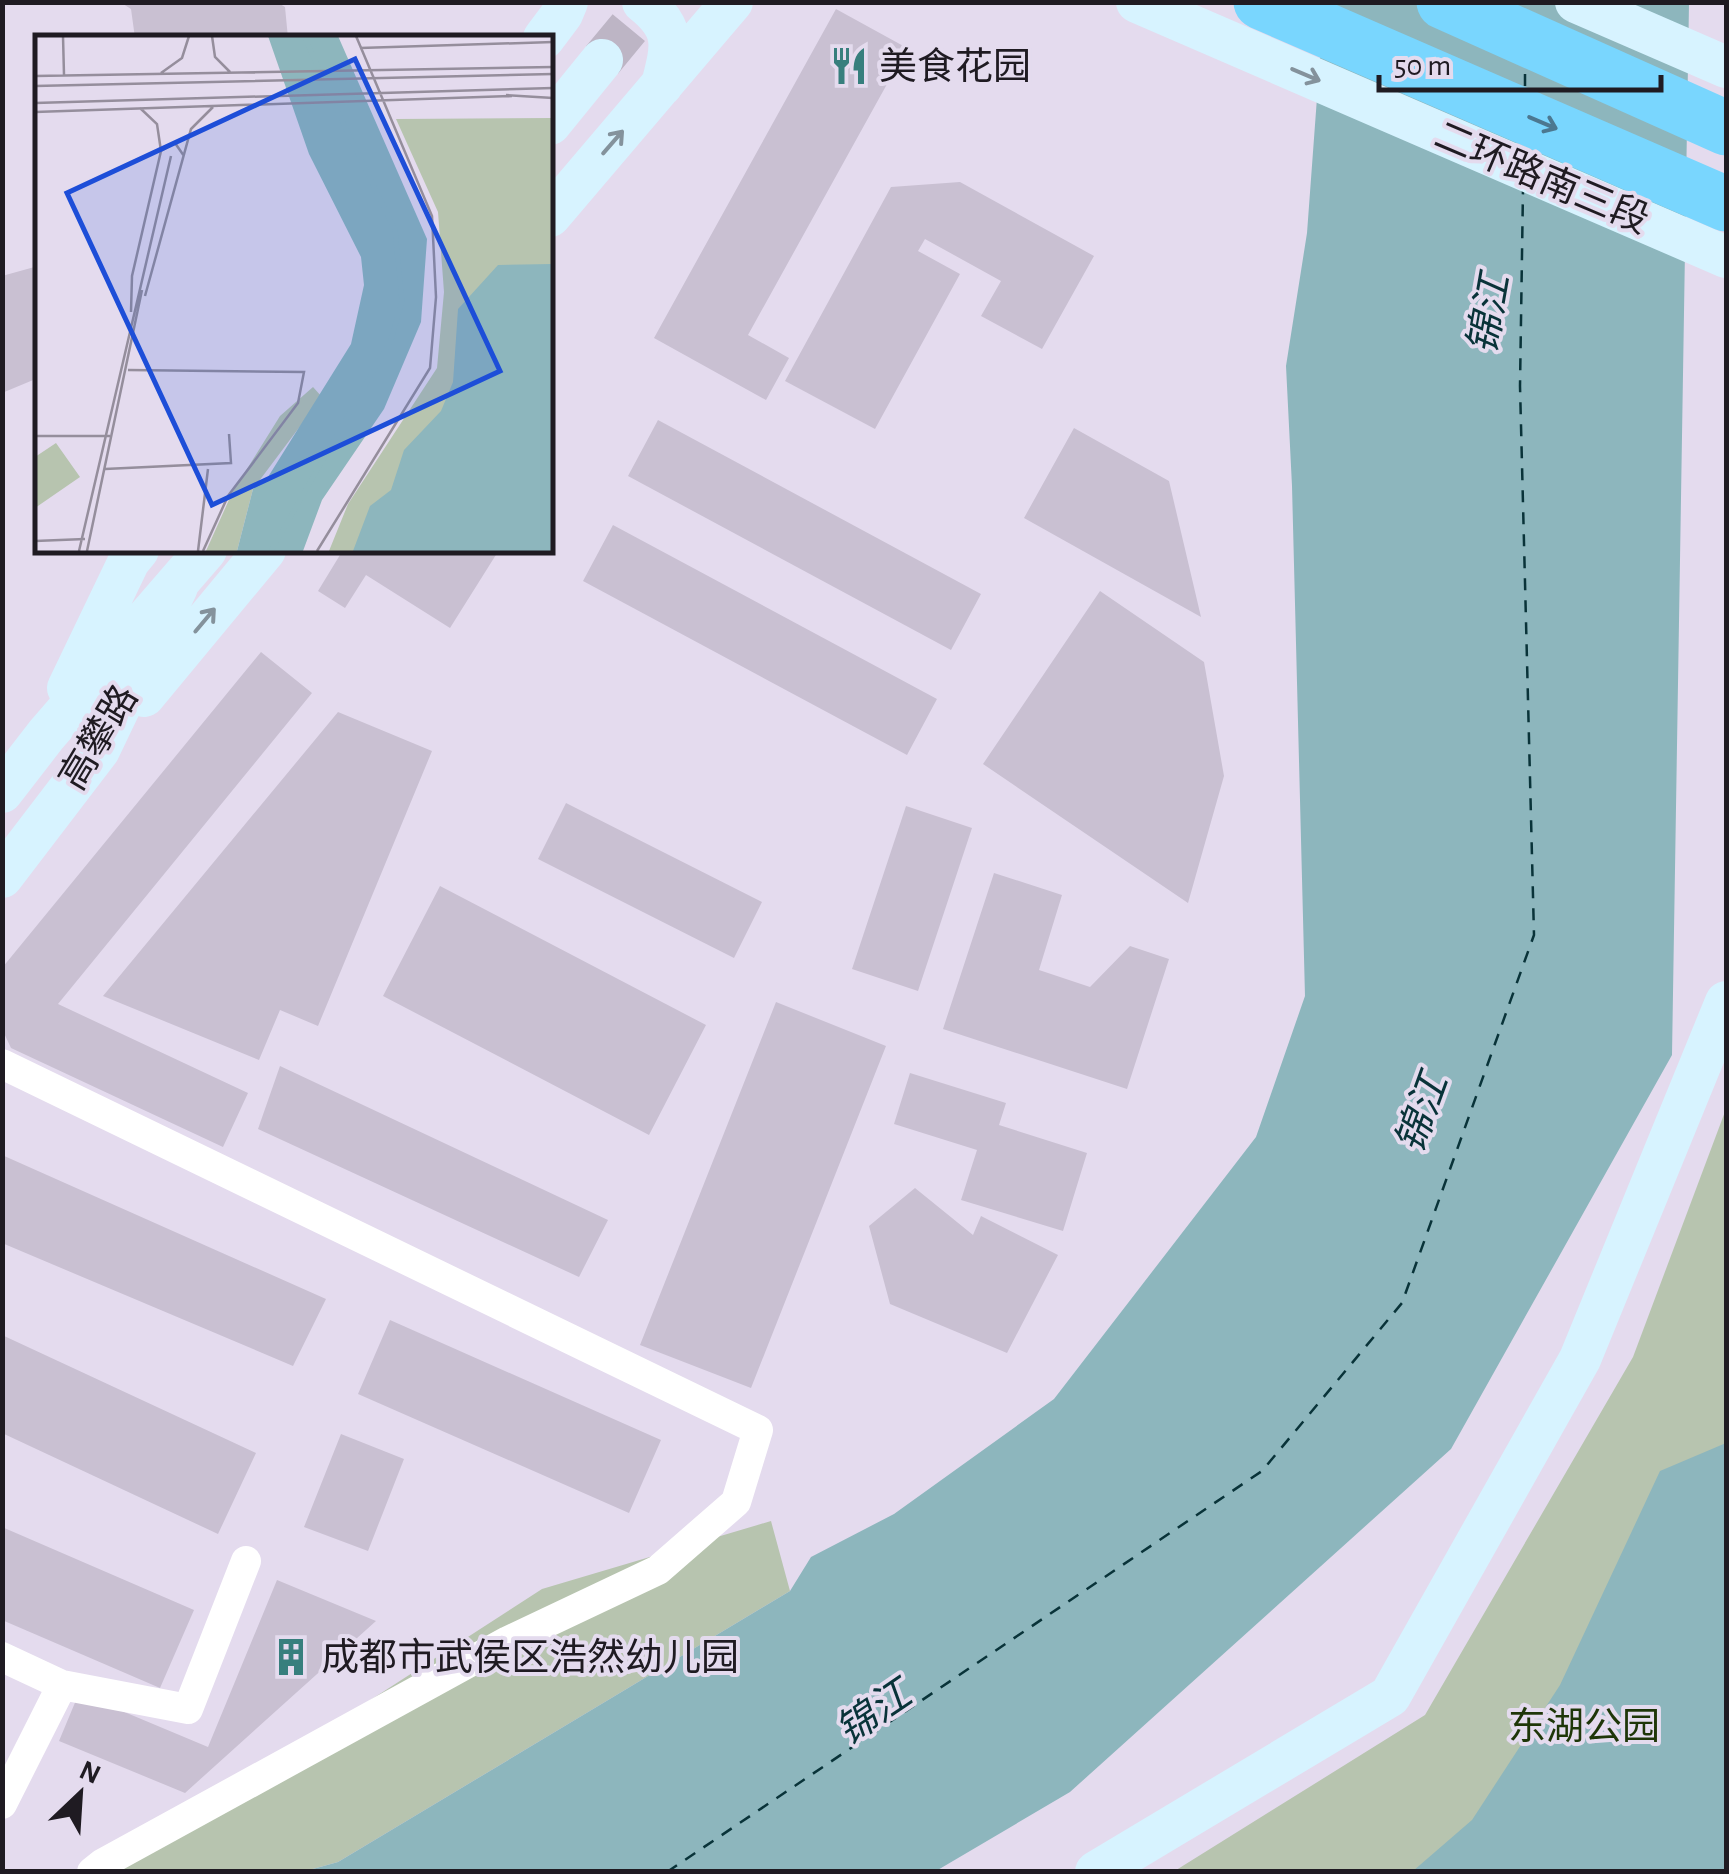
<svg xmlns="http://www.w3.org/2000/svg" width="1729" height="1874" font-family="'Alegreya Sans','Noto Sans SC',sans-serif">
	<rect width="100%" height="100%" fill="#e4dbee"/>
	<!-- green -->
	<path fill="#b7c4af" d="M1726 1109V1871L1173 1872 1425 1715 1633 1357Z
		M771 1521 790 1591 338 1862 302 1872H110L126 1858 542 1589Z"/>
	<!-- water -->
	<path fill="#8db6bd" d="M1324 3H1689L1672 1055 1451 1449 1070 1792 936 1871 302 1872 338 1862 790 1591 811 1557 894 1514 1054 1399 1256 1137 1305 996 1292 486 1286 366 1307 233Z
		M1726 1443V1871H1413L1472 1820 1560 1685 1660 1471Z"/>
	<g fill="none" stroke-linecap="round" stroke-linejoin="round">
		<!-- ferry -->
		<path stroke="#093339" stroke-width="2.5" stroke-dasharray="12 10" stroke-linecap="butt" d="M1525 86V69
			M667 1872 1262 1471 1402 1303 1534 935 1520 386 1523 189"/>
	</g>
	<!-- building -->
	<path fill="#c9c0d2" d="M120 2H277L285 7 288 38H135L131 9Z
		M836 9 907 48 748 335 789 358 766 400 654 338Z
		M960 182 1094 256 1042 349 981 316 1001 281 925 239 918 251 960 274 875 429 785 381 891 187Z
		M38 266V378L2 393V276Z
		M658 420 981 594 951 650 628 476Z
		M1074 428 1169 481 1201 617 1024 518Z
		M613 525 937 699 907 755 583 581Z
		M343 550H499L450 628 366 575 345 608 318 591Z
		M1100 591 1204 662 1224 776 1188 903 983 764Z
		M261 652 312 693 58 1004 248 1093 223 1147 11 1048 2 1029V968Z
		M338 712 432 751 318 1026 280 1010 259 1060 103 996Z
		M566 803 762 902 734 958 538 859Z
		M906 806 972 828 918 991 852 969Z
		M994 873 1062 895 1039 970 1090 987 1130 946 1169 959 1127 1089 943 1029Z
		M440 886 706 1025 649 1135 383 996Z
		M776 1002 886 1046 751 1388 640 1345Z
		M280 1066 608 1220 579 1277 258 1129Z
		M910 1073 1006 1103 999 1125 1087 1153 1063 1231 961 1200 977 1150 894 1124Z
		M2 1155 326 1299 293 1366 2 1243Z
		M915 1188 973 1235 981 1216 1058 1255 1007 1353 890 1304 869 1226Z
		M390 1320 661 1440 629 1513 358 1394Z
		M2 1335 256 1453 218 1534 2 1433Z
		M341 1434 404 1459 368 1551 304 1527Z
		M2 1527 194 1610 160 1688 2 1620Z
		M277 1580 376 1621 185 1793 59 1741 79 1693 208 1747Z"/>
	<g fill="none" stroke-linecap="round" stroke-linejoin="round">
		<!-- secondary-tunnel -->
		<path stroke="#bdb5c5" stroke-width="42" stroke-dasharray="42 21" stroke-linecap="butt" d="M602 60 650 2"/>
		<!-- street -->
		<path stroke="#fff" stroke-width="30" d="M2 1064 758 1430 736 1502 658 1570 508 1641 102 1864 92 1872
			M2 1657 62 1685 188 1709 246 1561
			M2 1804 62 1685"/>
		<!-- secondary -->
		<path stroke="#d7f3ff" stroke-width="42" d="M643 2C677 29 672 46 662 85
			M1137 2 1726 257
			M1576 2 1726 67
			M544 38 562 14 567 2
			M550 124 602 60
			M550 216 732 2
			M68 688 129 561 138 550
			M144 696 265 550
			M2 792 46 735 206 550
			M2 877 99 750 177 587
			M1096 1872 1390 1696 1580 1359 1726 1002"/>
		<!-- highway -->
		<path stroke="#79d6fe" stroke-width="55" d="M1261 2 1726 204
			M1444 2 1726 128"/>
	</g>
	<!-- one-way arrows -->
	<defs><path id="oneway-shaft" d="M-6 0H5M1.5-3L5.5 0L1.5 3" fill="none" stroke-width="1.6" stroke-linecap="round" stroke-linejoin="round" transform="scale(2.5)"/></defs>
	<g stroke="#84929c">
		<use href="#oneway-shaft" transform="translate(1306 75) rotate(23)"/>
		<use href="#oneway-shaft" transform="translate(613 142) rotate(-49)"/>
		<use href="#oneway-shaft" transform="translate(205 620) rotate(-50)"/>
	</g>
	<use stroke="#4c7890" href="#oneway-shaft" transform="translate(1543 123) rotate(23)"/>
	<!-- icons -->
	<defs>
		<g id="restaurant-bare" transform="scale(3)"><path d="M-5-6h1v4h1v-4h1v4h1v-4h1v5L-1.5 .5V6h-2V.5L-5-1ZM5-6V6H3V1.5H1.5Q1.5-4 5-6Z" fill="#377f7d" stroke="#e4dbee" stroke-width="2.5" paint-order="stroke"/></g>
		<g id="building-bare" transform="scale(3)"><path d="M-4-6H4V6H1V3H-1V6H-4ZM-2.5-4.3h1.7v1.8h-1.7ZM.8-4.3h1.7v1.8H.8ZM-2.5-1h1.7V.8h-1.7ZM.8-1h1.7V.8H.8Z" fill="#377f7d" stroke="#e4dbee" stroke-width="2.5" paint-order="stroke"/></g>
	</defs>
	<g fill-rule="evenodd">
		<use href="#restaurant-bare" x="849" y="66"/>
		<use href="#building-bare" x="291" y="1657"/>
	</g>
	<g text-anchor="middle" stroke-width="8" stroke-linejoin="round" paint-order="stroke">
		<!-- poi labels -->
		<g font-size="38" fill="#1f1b22" stroke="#e4dbee" text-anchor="start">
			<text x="879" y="79">美食花园</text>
			<text x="321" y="1670">成都市武侯区浩然幼儿园</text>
		</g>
		<!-- street labels -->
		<g font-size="38" fill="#1f1b22" stroke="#e4dbee">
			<text transform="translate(1542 177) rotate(23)" y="13">二环路南三段</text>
			<text transform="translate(98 737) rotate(-59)" y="13">高攀路</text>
		</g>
		<!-- park labels -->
		<g font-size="38" fill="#1e3608" stroke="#e4dbee">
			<text x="1584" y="1739">东湖公园</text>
		</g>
		<!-- water labels -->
		<g font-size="40" font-style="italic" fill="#093339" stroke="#e4dbee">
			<text transform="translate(1488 314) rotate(-80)" y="14">锦江</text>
			<text transform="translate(1421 1113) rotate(-70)" y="14">锦江</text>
			<text transform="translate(873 1712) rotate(-34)" y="14">锦江</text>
		</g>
	</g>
	<!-- overview -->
	<g transform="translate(35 35)">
		<rect width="518" height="518" fill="#e4dbee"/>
		<path d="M517 83V516H294L313 469 402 333 409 257 403 177 361 84ZM278 352 287 362 218 454 202 516H171L197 458 245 381ZM21 408 45 442 0 473V422Z" fill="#b7c4af"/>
		<path d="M233 1H303L392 204 386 287 349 374 287 465 268 516H202L218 454 233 442 316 309 329 250 326 222 274 119ZM517 229V516H318L335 471 356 455 369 415 406 376 418 347 423 274 463 230Z" fill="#8db6bd"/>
		<path fill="none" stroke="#8db6bd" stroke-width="5" d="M269 1 283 32M236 516 356 305 367 266 360 195 300 71"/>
		<path fill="none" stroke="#958e9c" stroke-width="2.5" d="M28 1 29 40M177 1 180 22 195 37M325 13 518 7M126 38 147 23 154 1M0 41 518 32M0 51 518 39M471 60 518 63M0 68 518 53M0 77 477 61M126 116 140 108 149 121M110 261 156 94 178 72M96 277 97 241 126 116 122 89 105 73M93 335 269 337 263 368 193 461 168 516M0 401H75M70 434 196 428 194 399M0 506 50 504M44 516 136 121M52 516 107 255M163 516 173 434M282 516 395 333 401 262 397 181 321 1"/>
		<path fill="#1d4ed8" fill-opacity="0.15" stroke="#1d4ed8" stroke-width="5" d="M320 24 465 336 177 470 32 158Z"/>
		<rect width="518" height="518" fill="none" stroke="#1f1b22" stroke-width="5"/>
	</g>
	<!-- border -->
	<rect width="1729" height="1874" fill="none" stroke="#1f1b22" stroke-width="10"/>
	<!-- north arrow -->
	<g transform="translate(80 1794) rotate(25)" stroke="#e4dbee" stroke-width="8" paint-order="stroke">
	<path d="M0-8L18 38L0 25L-18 38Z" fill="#1f1b22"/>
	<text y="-15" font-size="28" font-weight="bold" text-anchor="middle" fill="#1f1b22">N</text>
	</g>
	<!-- scale -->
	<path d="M1379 75v15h282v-15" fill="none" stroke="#1f1b22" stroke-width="5"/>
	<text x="1394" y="75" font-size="30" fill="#1f1b22" stroke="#e4dbee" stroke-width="8" paint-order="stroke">50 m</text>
</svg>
